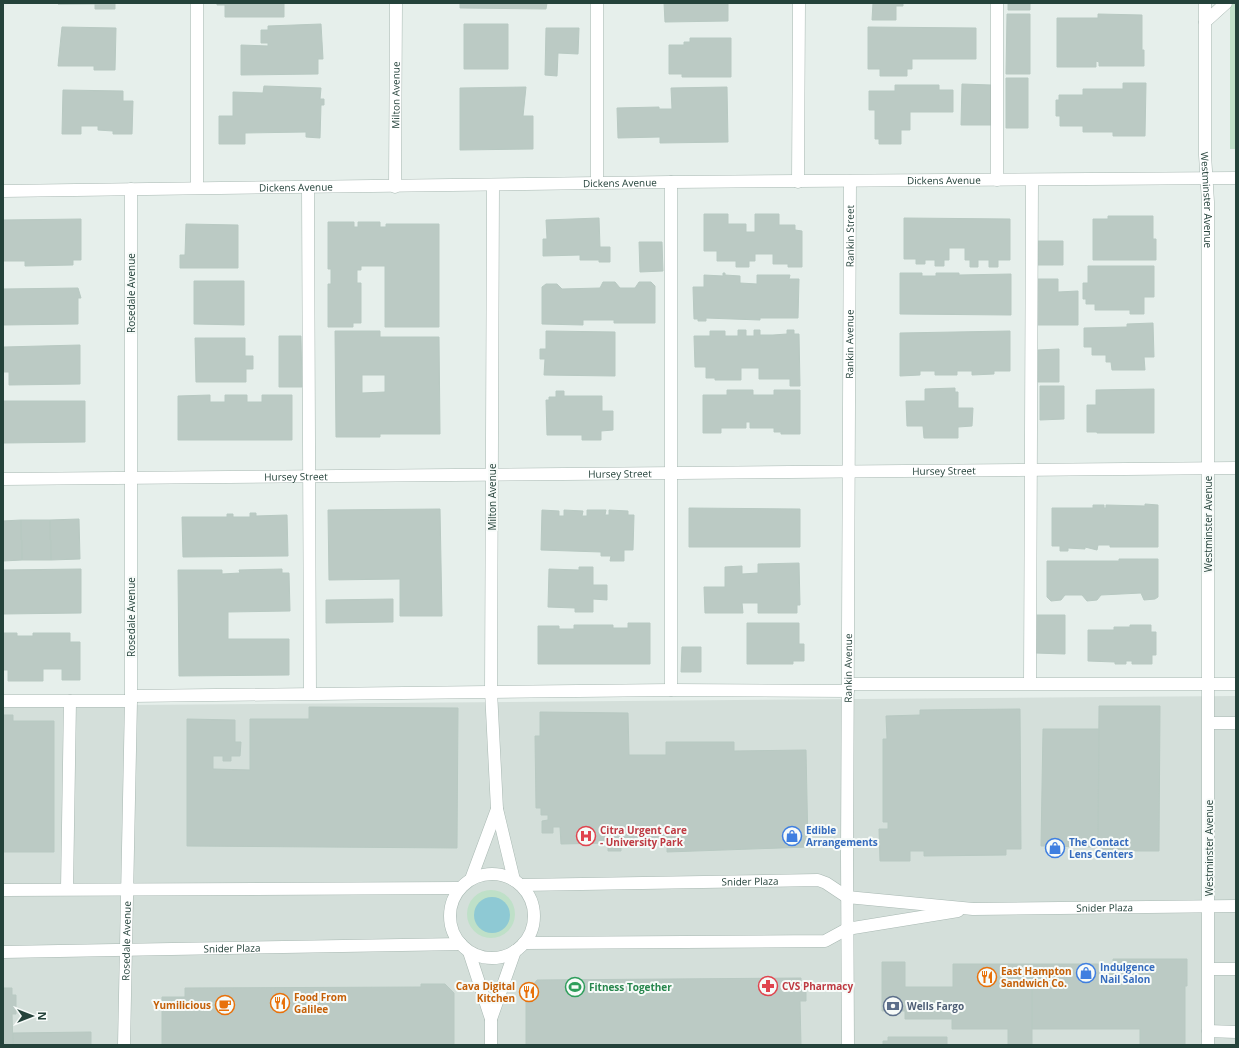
<svg xmlns="http://www.w3.org/2000/svg" width="1239" height="1048" font-family="'Open Sans',sans-serif">
	<rect width="100%" height="100%" fill="#e6efeb"/>
	<!-- built -->
	<path fill="#d4dfda" d="M1236 696V1045H3V706Z"/>
	<!-- green -->
	<path fill="#bfe0c8" d="M1230 3H1236V149H1230Z
		M467 914a24 24 0 1 1 48 0a24 24 0 1 1-48 0Z"/>
	<!-- water -->
	<path fill="#8ec9d4" d="M474 915a18 18 0 1 1 36 0a18 18 0 1 1-36 0Z"/>
	<!-- building -->
	<path fill="#bbcac4" stroke="#b8c9c2" fill-rule="evenodd" d="M115 3V9H95V4H58Z
		M217 3H284V17H225V5H217Z
		M460 3H547L546 9 460 8Z
		M664 3H728V21L665 22Z
		M873 3H903V6H896V20H872Z
		M1008 3H1030V10H1008Z
		M1007 14H1030V74H1006Z
		M1098 14 1142 15V50H1144V66H1099V62L1096 61V67H1057V18H1098Z
		M321 24 323 59H318V74L241 75V45L268 46V43H261V30H268V26Z
		M464 24H508V69H464Z
		M62 27 116 28 115 70H94V66H58Z
		M868 27 976 28V59H912V69H907V76H880V69H868Z
		M546 28H579L578 54 558 53 557 76 545 75Z
		M690 38H731V77H682V74H669V45H684V42H690Z
		M1006 78H1028V128H1006Z
		M1123 83H1146L1145 136H1113V132H1083V126H1060V116H1056V100H1059V95H1083V89H1123Z
		M962 84 991 85V125H961Z
		M895 85H939V90H953V112H910V130H901V144H879V139H875V110H869V91H895Z
		M264 86 321 88 320 99H324V105H321L320 138 306 137V132L245 133V144H219V116H233V92L263 93Z
		M526 87 523 116H533V149L460 150V88Z
		M727 87 728 142 660 143V137L618 138 617 108 659 107V109H672L671 88Z
		M63 90 123 91V101H133L132 134H113V131L98 130V126H81V134H62Z
		M704 214H728V224H746V232H755V214H779V225H795V230L802 231V267H788V264H773V254H755V261H749V267H736V261H717V251H704Z
		M1108 216H1153V239H1156V260H1093V219H1108Z
		M599 218 600 247H610V262H599V260H580V255L543 256V239H547L546 220Z
		M904 218 1010 219V260H998V267H989V260H978V267H970V260H965V248H949V260H944V266H935V260H925V264H916V259H904Z
		M81 219V260H73V265L25 266V261H3V220Z
		M328 222H354V227H358V222H380V227H386V224H439V327H385V266H361V270H357V283H361V323H353V327H328V284H331V269H328Z
		M186 224 238 225V268H180V255H185Z
		M1038 241H1063V265H1038Z
		M639 242H662L663 271 640 272Z
		M1088 266H1154V297H1144V314H1130V310H1095V304H1086V299H1083V283H1088Z
		M723 273H725V275L740 276V283L757 284V275H790L789 279H799L798 318H760V320L706 318V321H698V319H694L693 287H704V275L723 276Z
		M900 273H922V276H936V273H959V275L1011 274V315L900 314Z
		M1037 279H1058V292L1078 291V325H1037Z
		M194 281H244V325L194 324Z
		M603 282H615L620 288H635L639 282H651L655 286V323H614V320H583V325L542 324V287L546 284H557L562 289 600 288Z
		M78 288 81 298H78V324L3 325V289Z
		M1153 323 1154 357H1144L1145 370H1112L1111 362H1106V355H1092V347H1084V328L1127 327V324Z
		M738 330H746V336H754V330H760V335H773L787 334V330H794V334H799L800 386H790V379H759V368H741V380H715V378H706V367H695L694 336H710V331H725V336H738Z
		M335 331H380V337H439L440 434H380V437H336ZM362 375H385V392L362 393Z
		M546 331 615 332V376L544 375 545 359H540V349H546Z
		M1010 331V371H994V374L972 375V371H957V375H935V371H920V375L900 376V333Z
		M279 336H301L302 387H279Z
		M195 338H245V356H253V369H246V382H196Z
		M80 345V384L9 385V372H4V347Z
		M1059 349V382H1038V350Z
		M1040 386H1064V419L1040 420Z
		M955 388V392H958V408H973L972 426 958 427V438H924L923 426H907L906 401H925V389Z
		M1154 389V433H1097V432H1087V405H1096V390Z
		M727 390H753V395H774V390H800V434H781V432H774V428H750V422H746V428H721V433H703V395H727Z
		M556 391H564V396H602V411H613V430L601 431V440H582V435H547L546 400H549V397H556Z
		M210 395V402H225V395H247V402H262V395H292V440H178V396Z
		M3 401H85V442L3 443Z
		M1145 504 1158 505V547H1110V545H1098L1097 550 1085 547V549L1068 548V551H1060V546H1052V508H1093V505H1104V508H1106V505L1145 506Z
		M689 508 800 509V547H689Z
		M440 509 442 616H400V579L329 580 328 510Z
		M542 510 559 511V516H564V510L583 511 582 516H587V510H606L605 515H609V510L628 511V515H634L633 550H624V561H610L611 556H601V552L541 550Z
		M250 513H256V516L287 515 288 556 183 557 182 517H227V514H233V517H250Z
		M79 519 80 559 51 560 50 520Z
		M21 520 22 560 3 561V521Z
		M21 520H50L51 560H22Z
		M1119 559H1158V597L1155 599 1144 600 1141 593 1101 595 1097 600 1087 601 1082 595H1065L1061 600 1051 601 1047 597V561H1119Z
		M799 563 800 605H797V613H758V603H742L743 613H705L704 587H725V567L742 566V574L758 573V564Z
		M579 567H593V585H607V600L593 599V612H575V608L548 607 549 569 579 570Z
		M81 569V613L3 614V570Z
		M282 569V573H289L290 611 228 612V639H289V675L179 676 178 570H222V574L240 573 239 570Z
		M393 599V622L326 623V600Z
		M1035 615H1065V654L1035 653Z
		M628 623H650V664H538V626H559V629H574V625H613V628H628Z
		M747 623H799V644H804V661H793V664H747Z
		M1130 625H1151V632H1156V655H1152V664H1132V661H1126V664H1115V662L1088 661V630H1114V627H1130Z
		M3 633H17V636H33V633H70V642H80V680H62V669H43V681H8V670H3Z
		M682 647H701V672H681Z
		M1099 706H1160L1159 851H1098Z
		M309 707 458 708 457 848 187 846V719L235 720V742H241L240 756H231V761H223V756H213V769L250 770V719H309Z
		M1020 709 1021 849H1006V855L924 856V851H910V861H880L879 829H888V822H883V739H887L886 716 920 715V710Z
		M540 712 628 713 629 755H666V742H734V751L806 750 808 847 667 852V844H621V851H608V843L561 844 560 827H553V833H542V821L548 820V815H541V808H536L535 736H540Z
		M3 715H13V721H54V852H3Z
		M1043 729H1099L1098 847 1041 846Z
		M1113 959H1187V986H1185V1045H1140V1029H1032V964H1113Z
		M882 962H905V987H953V964H1032V1045H1008V1029H952V1019H905V1011H882Z
		M801 978V983H806V1001H800L801 1045H526V994L537 980Z
		M421 984H445L454 993V1045H162V997H185V988L421 987Z
		M3 988H12V995H16V1014H12L13 1045H3Z
		M91 1032V1045H13V1033Z
		M888 1037H947V1045H883V1041H888Z"/>
	<g fill="none" stroke-linecap="round" stroke-linejoin="round">
		<!-- minor casing -->
		<g stroke="#a8b8b2" stroke-width="13">
			<g id="minor">
				<path d="M197 3V187"/>
				<path d="M997 3V180"/>
				<path id="s1" d="M1205 3V155L1208 202V1045"/>
				<path d="M1205 22 1226 3"/>
				<path d="M671 182V690"/>
				<path d="M798 182 799 3"/>
				<path d="M597 183V3"/>
				<path d="M493 185 491 691 497 809 514 880"/>
				<path d="M308 187 310 693"/>
				<path id="s2" d="M395 187 396 3"/>
				<path id="s3" d="M3 191 671 182 1236 178"/>
				<path id="s4" d="M3 479 1236 468"/>
				<path d="M1030 683 1032 180"/>
				<path d="M848 684H1236"/>
				<path d="M131 696 671 690 848 691"/>
				<path d="M3 701H131"/>
				<path d="M1209 723H1236"/>
				<circle cx="492" cy="916" r="42"/>
				<path d="M471 879 497 809"/>
				<path id="s5" d="M521 885 818 880 826 883 847 897 973 909 1236 906"/>
				<path d="M67 889 70 701"/>
				<path d="M3 890 459 888"/>
				<path d="M524 943 825 941 847 929 958 911"/>
				<path id="s6" d="M3 952 461 944"/>
				<path d="M469 952 491 1019V1045"/>
				<path d="M1209 969H1236"/>
				<path d="M491 1019 515 951"/>
				<path d="M1208 1031 1236 1032"/>
				<path id="s7" d="M124 1045 131 701V189"/>
				<path id="s8" d="M848 1045 847 857 850 181"/>
			</g>
		</g>
		<!-- minor -->
		<use href="#minor" stroke="#fff" stroke-width="12"/>
	</g>
	<!-- icons -->
	<defs>
		<g id="hospital-ring" transform="scale(1)"><circle r="9.5" fill="#f7fbf9" stroke="#e0444e" stroke-width="1.5"/><path d="M-5-5h3v3.5h4V-5h3V5h-3V1.5h-4V5h-3Z" fill="#e0444e"/></g>
		<g id="shop-ring" transform="scale(1)"><circle r="9.5" fill="#f7fbf9" stroke="#3f7fe0" stroke-width="1.5"/><path d="M-5-2.5h2.3a2.7 3.5 0 0 1 5.4 0H5L5.5 6h-11ZM-1.5-2.5h3a1.5 2.3 0 0 0-3 0Z" fill="#3f7fe0"/></g>
		<g id="restaurant-ring" transform="scale(1)"><circle r="9.5" fill="#f7fbf9" stroke="#e8710a" stroke-width="1.5"/><path d="M-5-6h1v4h1v-4h1v4h1v-4h1v5L-1.5 .5V6h-2V.5L-5-1ZM5-6V6H3V1.5H1.5Q1.5-4 5-6Z" fill="#e8710a"/></g>
		<g id="pharmacy-ring" transform="scale(1)"><circle r="9.5" fill="#f7fbf9" stroke="#e0444e" stroke-width="1.5"/><path d="M-2-6h4v4h4v4h-4v4h-4v-4h-4v-4h4Z" fill="#e0444e"/></g>
		<g id="stadium-ring" transform="scale(1)"><circle r="9.5" fill="#f7fbf9" stroke="#2e9e5b" stroke-width="1.5"/><path d="M0-5a6.5 5 0 1 0 0 10a6.5 5 0 1 0 0-10ZM-3.5-1.8h7v3.6h-7Z" fill="#2e9e5b"/></g>
		<g id="cafe-ring" transform="scale(1)"><circle r="9.5" fill="#f7fbf9" stroke="#e8710a" stroke-width="1.5"/><path d="M-5.5-4.5H6V0H3Q3 3.5 0 3.5H-2.5Q-5.5 3.5-5.5 0ZM3-3.2v2h1.7v-2ZM-6 4.5H4V6H-6Z" fill="#e8710a"/></g>
		<g id="bank-ring" transform="scale(1)"><circle r="9.5" fill="#f7fbf9" stroke="#5c6f8a" stroke-width="1.5"/><path d="M-6-4H6V4H-6ZM0-2.3a2.3 2.3 0 1 0 0 4.6a2.3 2.3 0 1 0 0-4.6Z" fill="#5c6f8a"/></g>
	</defs>
	<g fill-rule="evenodd">
		<use href="#hospital-ring" x="586" y="836"/>
		<use href="#shop-ring" x="792" y="836"/>
		<use href="#shop-ring" x="1055" y="848"/>
		<use href="#shop-ring" x="1086" y="973"/>
		<use href="#restaurant-ring" x="987" y="977"/>
		<use href="#pharmacy-ring" x="768" y="986"/>
		<use href="#stadium-ring" x="575" y="987"/>
		<use href="#restaurant-ring" x="529" y="992"/>
		<use href="#restaurant-ring" x="280" y="1003"/>
		<use href="#cafe-ring" x="225" y="1005"/>
		<use href="#bank-ring" x="893" y="1006"/>
	</g>
	<g text-anchor="middle" stroke-width="4" stroke-linejoin="round" paint-order="stroke">
		<!-- street labels -->
		<g font-size="10" fill="#24423a" stroke="#f7fbf9">
			<text dy="4" stroke="none"><textPath href="#s2" startOffset="92">Milton Avenue</textPath></text>
			<text dy="4" stroke="none"><textPath href="#s3" startOffset="941">Dickens Avenue</textPath></text>
			<text dy="4" stroke="none"><textPath href="#s3" startOffset="617">Dickens Avenue</textPath></text>
			<text dy="4" stroke="none"><textPath href="#s3" startOffset="293">Dickens Avenue</textPath></text>
			<text dy="4" stroke="none"><textPath href="#s1" startOffset="197">Westminster Avenue</textPath></text>
			<text dy="4" stroke="none"><textPath href="#s8" startOffset="809">Rankin Street</textPath></text>
			<text transform="translate(131 293) rotate(-90)" y="4">Rosedale Avenue</text>
			<text dy="4" stroke="none"><textPath href="#s8" startOffset="701">Rankin Avenue</textPath></text>
			<text dy="4" stroke="none"><textPath href="#s4" startOffset="941">Hursey Street</textPath></text>
			<text dy="4" stroke="none"><textPath href="#s4" startOffset="617">Hursey Street</textPath></text>
			<text dy="4" stroke="none"><textPath href="#s4" startOffset="293">Hursey Street</textPath></text>
			<text transform="translate(492 497) rotate(-90)" y="4">Milton Avenue</text>
			<text transform="translate(1208 524) rotate(-90)" y="4">Westminster Avenue</text>
			<text transform="translate(131 617) rotate(-90)" y="4">Rosedale Avenue</text>
			<text dy="4" stroke="none"><textPath href="#s8" startOffset="377">Rankin Avenue</textPath></text>
			<text transform="translate(1209 848) rotate(-90)" y="4">Westminster Avenue</text>
			<text dy="4" stroke="none"><textPath href="#s5" startOffset="229">Snider Plaza</textPath></text>
			<text dy="4" stroke="none"><textPath href="#s5" startOffset="589">Snider Plaza</textPath></text>
			<text dy="4" stroke="none"><textPath href="#s7" startOffset="104">Rosedale Avenue</textPath></text>
			<text dy="4" stroke="none"><textPath href="#s6" startOffset="229">Snider Plaza</textPath></text>
		</g>
		<!-- health labels -->
		<g font-size="10" font-weight="bold" fill="#be3a42" stroke="#f7fbf9" text-anchor="start">
			<text x="600" y="834">Citra Urgent Care<tspan x="600" dy="12">- University Park</tspan></text>
			<text x="782" y="990">CVS Pharmacy</text>
		</g>
		<!-- shop labels -->
		<g font-size="10" font-weight="bold" fill="#366cbe" stroke="#f7fbf9" text-anchor="start">
			<text x="806" y="834">Edible<tspan x="806" dy="12">Arrangements</tspan></text>
			<text x="1069" y="846">The Contact<tspan x="1069" dy="12">Lens Centers</tspan></text>
			<text x="1100" y="971">Indulgence<tspan x="1100" dy="12">Nail Salon</tspan></text>
		</g>
		<!-- food labels -->
		<g font-size="10" font-weight="bold" fill="#c56008" stroke="#f7fbf9" text-anchor="start">
			<text x="1001" y="975">East Hampton<tspan x="1001" dy="12">Sandwich Co.</tspan></text>
			<text x="515" y="990" text-anchor="end">Cava Digital<tspan x="515" dy="12">Kitchen</tspan></text>
			<text x="294" y="1001">Food From<tspan x="294" dy="12">Galilee</tspan></text>
			<text x="211" y="1009" text-anchor="end">Yumilicious</text>
		</g>
		<!-- leisure labels -->
		<g font-size="10" font-weight="bold" fill="#27864d" stroke="#f7fbf9" text-anchor="start">
			<text x="589" y="991">Fitness Together</text>
		</g>
		<!-- service labels -->
		<g font-size="10" font-weight="bold" fill="#4e5e75" stroke="#f7fbf9" text-anchor="start">
			<text x="907" y="1010">Wells Fargo</text>
		</g>
	</g>
	<!-- border -->
	<rect width="1239" height="1048" fill="none" stroke="#24423a" stroke-width="8"/>
	<!-- north arrow -->
	<g transform="translate(32 1016) rotate(90)" stroke="#f7fbf9" stroke-width="3" paint-order="stroke">
	<path d="M0-3L7 15L0 10L-7 15Z" fill="#24423a"/>
	<text y="-6" font-size="11" font-weight="bold" text-anchor="middle" fill="#24423a">N</text>
	</g>
</svg>
